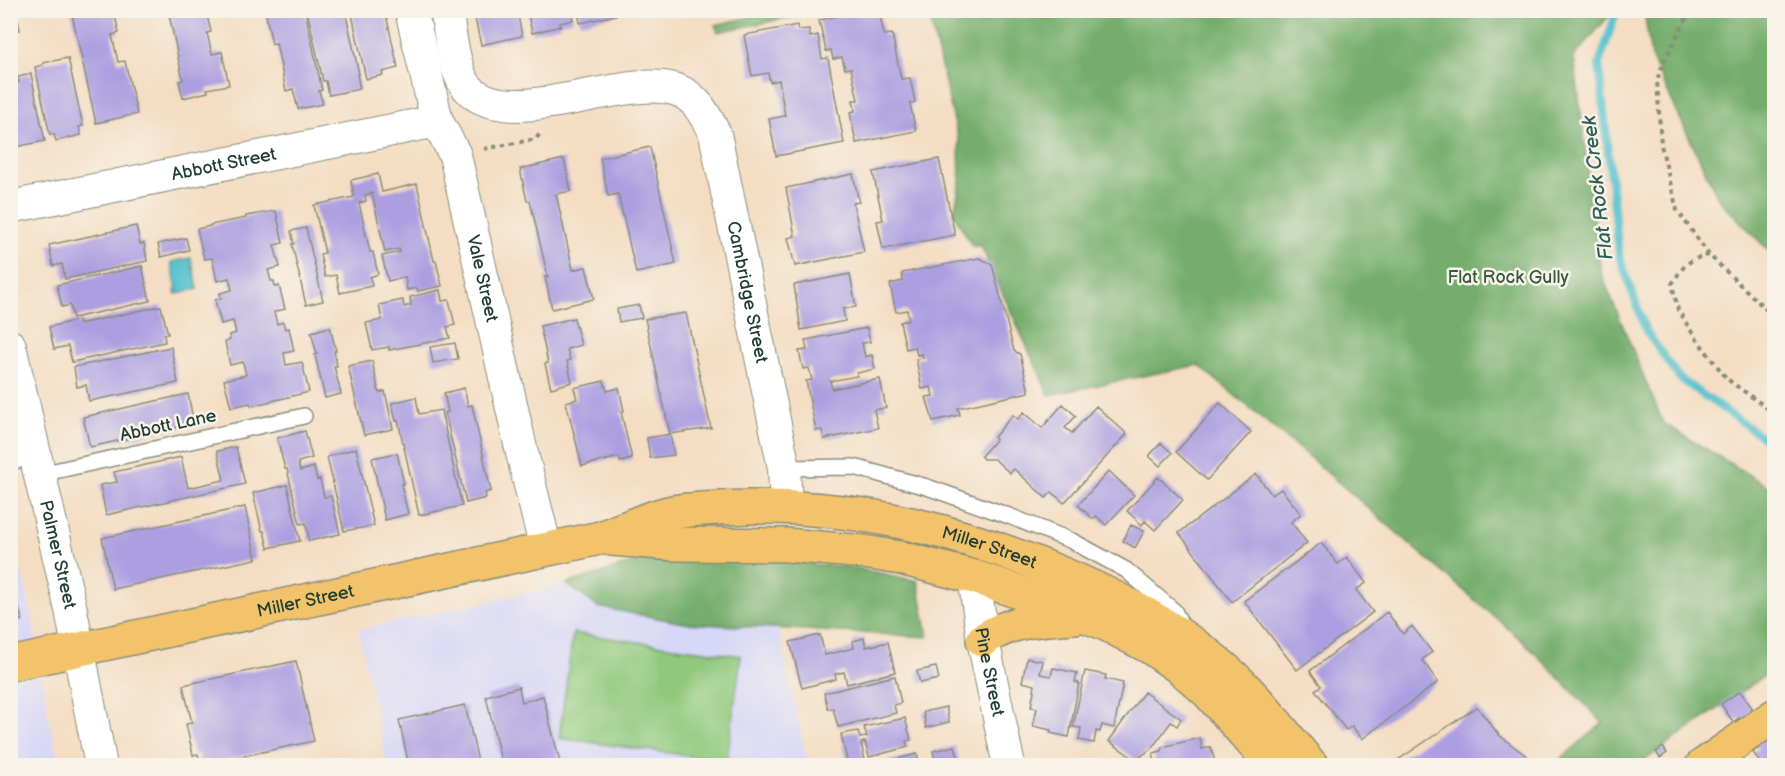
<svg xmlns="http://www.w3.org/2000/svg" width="1785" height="776" font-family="'Balsamiq Sans',sans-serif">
	<rect width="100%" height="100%" fill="#f7f3e8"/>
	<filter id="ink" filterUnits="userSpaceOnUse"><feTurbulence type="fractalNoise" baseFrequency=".0167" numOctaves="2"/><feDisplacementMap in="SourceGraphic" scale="12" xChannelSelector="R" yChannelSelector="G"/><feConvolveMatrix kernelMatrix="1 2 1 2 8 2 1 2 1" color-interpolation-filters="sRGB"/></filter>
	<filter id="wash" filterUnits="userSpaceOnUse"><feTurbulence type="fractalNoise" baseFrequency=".008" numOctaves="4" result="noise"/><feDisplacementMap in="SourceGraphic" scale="24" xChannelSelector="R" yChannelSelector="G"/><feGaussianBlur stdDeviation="1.35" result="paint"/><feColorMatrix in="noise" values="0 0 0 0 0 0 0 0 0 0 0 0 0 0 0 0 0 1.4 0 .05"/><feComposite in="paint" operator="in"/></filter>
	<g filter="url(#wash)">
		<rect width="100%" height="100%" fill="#f4ddc2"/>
		<!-- built -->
		<path fill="#d7d7f8" d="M10 527 32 617 47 709 59 765H11Z
			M567 584 598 607 684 623 778 628 808 765H387L358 630Z"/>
		<!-- green -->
		<path fill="#90c97c" stroke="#588358" stroke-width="1.5" d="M573 633 741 656 727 761 559 738Z"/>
		<!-- forest -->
		<path fill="#74ad6c" stroke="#4a7550" stroke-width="1.5" d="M782 10 823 11 718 32 715 25Z
			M928 11H1613L1574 57 1601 273 1663 423 1774 490V669L1638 765H1557L1564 756 1603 723 1527 645 1309 457 1198 365 1049 395 981 246H972L954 214 960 182 959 142Z
			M1644 11H1774V256L1719 200 1651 57Z
			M748 559 851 567 918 581 928 637 684 623 598 607 567 584 638 561Z"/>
		<!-- water -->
		<path fill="#55c1cd" stroke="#3a7f80" stroke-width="1.5" d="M191 258 198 289 176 294 175 290 177 289 171 262Z"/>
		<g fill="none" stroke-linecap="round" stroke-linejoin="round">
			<!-- stream -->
			<path stroke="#55c1cd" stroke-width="8" d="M1617 10 1599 64 1619 255 1646 331 1679 378 1774 445"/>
		</g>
		<g id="blocks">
			<!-- building -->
			<path fill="#ac9fe1" d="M10 10H16L20 30 10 32Z
				M71 10H114L119 33 112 35 118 62 125 61 137 114 96 123Z
				M168 10H201L202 16 207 15 211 32 207 33 212 54 222 52 229 85 207 89 208 92 183 98 179 81 183 80Z
				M265 10H305L322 90 319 91 323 104 298 109 293 89 286 91 276 43 272 44Z
				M307 10H345L359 74H357L360 89 329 95 326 81H323Z
				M351 10H385L398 68 382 72 383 75 366 79Z
				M473 10H517L522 36 481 45Z
				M527 10H571L573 20 560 23 561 26 532 33Z
				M578 10H615L616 15 580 23Z
				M868 10H879L884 35 892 34 901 79 910 78 915 102 910 104 916 131 856 143 850 112 855 111 853 100H858L851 68 845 69 842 57 833 59 831 50 826 51 819 20Z
				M797 25 798 30 809 29 810 37 818 35 822 59 828 58 844 143 776 156 769 119 785 116 779 80 770 82 768 73 752 76 744 35Z
				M68 58 83 126 79 127 81 135 56 141 54 134 50 135 35 67 43 65V63Z
				M31 74 45 141 10 148V85L19 83 18 77Z
				M650 147 676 264 636 273 618 194 608 196 600 158Z
				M564 159 571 191 556 194 573 270 586 267 594 299 552 309 545 277H548L530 201H527L520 169Z
				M939 159 955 235 883 249 877 221 883 220 873 172Z
				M378 174 382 192 417 184 434 261H436L442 286 418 291 417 288 407 290 405 277 388 281 382 256 400 252 399 249 385 252 372 193 365 195 366 201 359 203 370 252H373L378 274 370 277 372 286 340 293 336 275 325 277 320 254 325 253 314 205 354 197 351 180Z
				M853 174 859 202 853 203 864 252 795 266 788 238 795 236 786 188Z
				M276 211 283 243 274 245 280 267 268 270 271 281H274L275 287 279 286 285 309 274 312 277 324 283 322 285 329 289 328 294 351 284 353 286 365 302 362 309 392 251 406 250 403 231 407 224 380 246 375 243 362 230 365 225 342 230 340 229 335 236 333 233 321 221 324 215 300 221 299 220 293 232 290 229 278 217 281 212 258 204 259 197 229 210 226V225L246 218V216Z
				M136 226 140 244 144 243 147 261 65 279 62 264 53 266 49 245Z
				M306 228 323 301 306 305 292 244H294L291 231Z
				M186 238 189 250 161 257 158 244Z
				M979 258 992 264 1014 351 1020 354 1029 392 958 408 960 415 933 421 926 397 933 396 931 387 922 389 916 359 923 358 922 354 917 355 915 347 906 349 900 322 909 320 907 310 896 312 890 284 903 281 902 273Z
				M142 266 150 301 73 318 70 305 62 307 57 285Z
				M850 274 856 307 843 309 845 321 801 330 794 285Z
				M440 290 442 301 449 300 455 325 447 327 450 338 389 350V347L372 350 366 323 382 320 379 305 403 300 404 307 411 305 410 297Z
				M639 305 642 318 619 322 617 309Z
				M161 306 168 334H164L165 342 72 362 68 346 54 349 49 327 78 320 79 324Z
				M686 313 711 428 670 434 645 319Z
				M574 318 581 345 567 349 570 360 567 361 572 382 551 388 545 364 548 363 540 326Z
				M330 327 336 351H334L337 366H334L341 394 325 398 315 355 317 354 311 332Z
				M867 328 870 342 862 343 865 357 872 355 875 369 857 373V376L830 381 832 389 880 379 886 408 874 410 878 428 824 439 822 430 816 431 806 381 812 380 809 368 803 369 799 351 807 350 805 340Z
				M455 343 458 359 433 363 430 347Z
				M171 347 178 383 89 401 86 385 77 387 74 367Z
				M372 361 379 393 385 391 393 429 364 435 348 366Z
				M604 381 607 391 619 388 624 411 621 412 632 459 620 462 619 457 582 466 566 402 577 399 574 388Z
				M464 388 468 406 472 405 491 491 485 493 486 498 466 503 445 413 448 412 444 393Z
				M188 394 194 424 90 447 83 417Z
				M416 397 419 414 441 410 462 506 419 515 398 420 396 421 392 403Z
				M1220 403 1251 432 1207 480 1176 452Z
				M1063 404 1076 416 1065 428 1072 433 1096 406 1127 434 1064 503 1052 492 1046 498 1014 469 1010 473 994 459H983L981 456 996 439 994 437 1013 415 1018 419 1024 412 1042 428Z
				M305 431 312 458 298 462 300 471 314 467 317 480 320 479 324 497 331 496 340 534 309 541 306 523 300 524 287 469H285L277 438Z
				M670 434 674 455 650 458 647 438Z
				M1161 443 1172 453 1160 466 1149 456Z
				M236 447 245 484 106 515 100 485 117 482 114 472 181 457 188 488 224 480 217 451Z
				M356 448 374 526 344 531 327 457Z
				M397 453 404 484H401L408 514 385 520 372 458Z
				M1109 471 1134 495 1106 525 1096 516 1093 519 1078 505Z
				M1256 474 1272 495 1281 489 1301 514 1291 522 1307 543 1232 602 1179 533Z
				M1158 477 1183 500 1155 530 1145 521 1142 525 1127 511Z
				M287 485 300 541 268 548 264 531H262L253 493Z
				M245 507 256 559 113 589 102 538Z
				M1131 525 1144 531 1135 548 1123 541Z
				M1321 543 1338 564 1347 557 1366 583 1356 590 1373 612 1297 670 1244 601Z
				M10 575 22 620 10 623Z
				M1387 612 1403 634 1412 626 1432 652 1422 660 1438 682 1362 739 1352 726 1346 730 1315 690 1321 686 1310 671Z
				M820 635 825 655 854 648 853 641 864 638 866 647 888 642 895 672 847 684 844 672 835 674 836 679 802 688 790 642Z
				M1027 658 1043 661 1040 674 1051 676 1053 668 1077 673 1075 682 1079 683 1069 737 1050 733 1051 730 1033 726 1037 708 1031 707 1035 685 1022 682Z
				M296 661 314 741 201 765 198 754 193 755 186 724 192 723 183 685Z
				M936 667 939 679 920 683 917 671Z
				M1085 671 1106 675 1105 679 1123 683 1114 728 1102 725 1100 732 1096 731 1094 743 1079 740 1081 728 1073 727Z
				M895 676 901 703 894 705 896 713 838 727 833 708 828 709 824 693Z
				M519 687 522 702 543 696 561 766H502L486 696Z
				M1740 691 1753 709 1748 713 1767 742 1772 738 1774 742V766H1762L1753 752 1759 748 1739 718 1733 722 1721 704Z
				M1144 692 1181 719 1177 726 1171 722 1152 748 1136 760 1109 741Z
				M465 705 479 766H409L399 720Z
				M946 707 949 722 926 728 923 712Z
				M1477 707 1499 735 1540 766H1389Z
				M905 718 911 740 906 741 908 747 869 757 865 742 861 743 865 761 848 765 841 734 858 731 860 738 867 737 864 727Z
				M1200 738 1202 749 1211 747 1216 766H1156L1153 753 1162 751V747Z
				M955 746 959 760 936 765 933 751Z
				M1663 747 1667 753 1660 758 1656 752Z
				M917 754 920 766H873V765Z"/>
		</g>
	</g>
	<g filter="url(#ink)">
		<use href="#blocks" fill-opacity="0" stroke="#8a8d7b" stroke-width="1.5"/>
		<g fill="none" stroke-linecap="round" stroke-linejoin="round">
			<!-- service casing -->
			<g stroke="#8a8d7b" stroke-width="18">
				<path id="service" d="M10 462 37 456
					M784 468 854 467 927 487 1009 516 1072 541 1126 570 1174 611 1184 630
					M41 474 304 416"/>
			</g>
			<!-- minor casing -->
			<g stroke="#8a8d7b" stroke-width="34">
				<g id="minor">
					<path id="s1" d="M411 10 437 121 455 155 522 453 546 549"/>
					<path id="s2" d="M446 10C450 31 453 63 463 81 497 139 623 71 677 90 697 97 706 117 715 134L784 468 786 507"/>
					<path id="s3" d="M10 207 437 121"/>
					<path id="s4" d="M10 346 71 610 101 766"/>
					<path id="s5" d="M974 577 983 640 1009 766"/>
				</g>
			</g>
			<!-- primary casing -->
			<g stroke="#8a8d7b" stroke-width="36">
				<g id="primary">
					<path d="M611 539 675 544 787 545 864 552 901 558 974 577 1034 597 1104 623 1150 647 1183 670 1208 692 1273 766"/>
					<path d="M983 640C1011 620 1042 619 1075 617"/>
					<path id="s6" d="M10 664 600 538C622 530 652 516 673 512 699 508 725 508 750 507 864 505 968 533 1072 578 1125 601 1179 629 1224 668 1257 696 1283 733 1312 766"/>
					<path d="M1702 766 1774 716"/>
				</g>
			</g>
			<!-- path -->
			<path stroke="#8a8d7b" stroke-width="4" stroke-dasharray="4.5 4.5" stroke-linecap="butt" d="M1691 10 1664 61 1657 80 1661 145 1677 210 1709 255
				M484 149 536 139 541 132
				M1774 317 1709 255C1688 259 1683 266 1672 284L1678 310 1693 334 1727 379 1774 413"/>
			<!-- service -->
			<use href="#service" stroke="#fff" stroke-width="15"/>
			<!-- minor -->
			<use href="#minor" stroke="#fff" stroke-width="32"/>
			<!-- primary -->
			<use href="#primary" stroke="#f2c36a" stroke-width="33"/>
		</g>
	</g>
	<g text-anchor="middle" stroke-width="5" stroke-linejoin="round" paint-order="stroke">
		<!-- street labels -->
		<g font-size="18" fill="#1f3d34" stroke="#f7f3e8">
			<text dy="6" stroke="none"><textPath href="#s3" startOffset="218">Abbott Street</textPath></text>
			<text dy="6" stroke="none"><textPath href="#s1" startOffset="279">Vale Street</textPath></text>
			<text dy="6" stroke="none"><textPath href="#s2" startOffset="518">Cambridge Street</textPath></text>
			<text transform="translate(168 425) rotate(-12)" y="6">Abbott Lane</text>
			<text dy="6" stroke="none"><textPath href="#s6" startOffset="1002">Miller Street</textPath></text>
			<text dy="6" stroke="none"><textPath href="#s4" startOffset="214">Palmer Street</textPath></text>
			<text dy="6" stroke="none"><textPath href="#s6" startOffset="302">Miller Street</textPath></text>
			<text dy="6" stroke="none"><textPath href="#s5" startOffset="96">Pine Street</textPath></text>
		</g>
		<!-- park labels -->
		<g font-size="18" fill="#365942" stroke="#f7f3e8">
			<text x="1508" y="283">Flat Rock Gully</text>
		</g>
		<!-- water labels -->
		<g font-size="20" font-style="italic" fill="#2c5e5a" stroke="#f7f3e8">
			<text transform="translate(1597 188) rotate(-97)" y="7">Flat Rock Creek</text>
		</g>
	</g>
	<!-- margin -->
	<rect width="1785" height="776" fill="none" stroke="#f7f3e8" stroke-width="36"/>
</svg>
